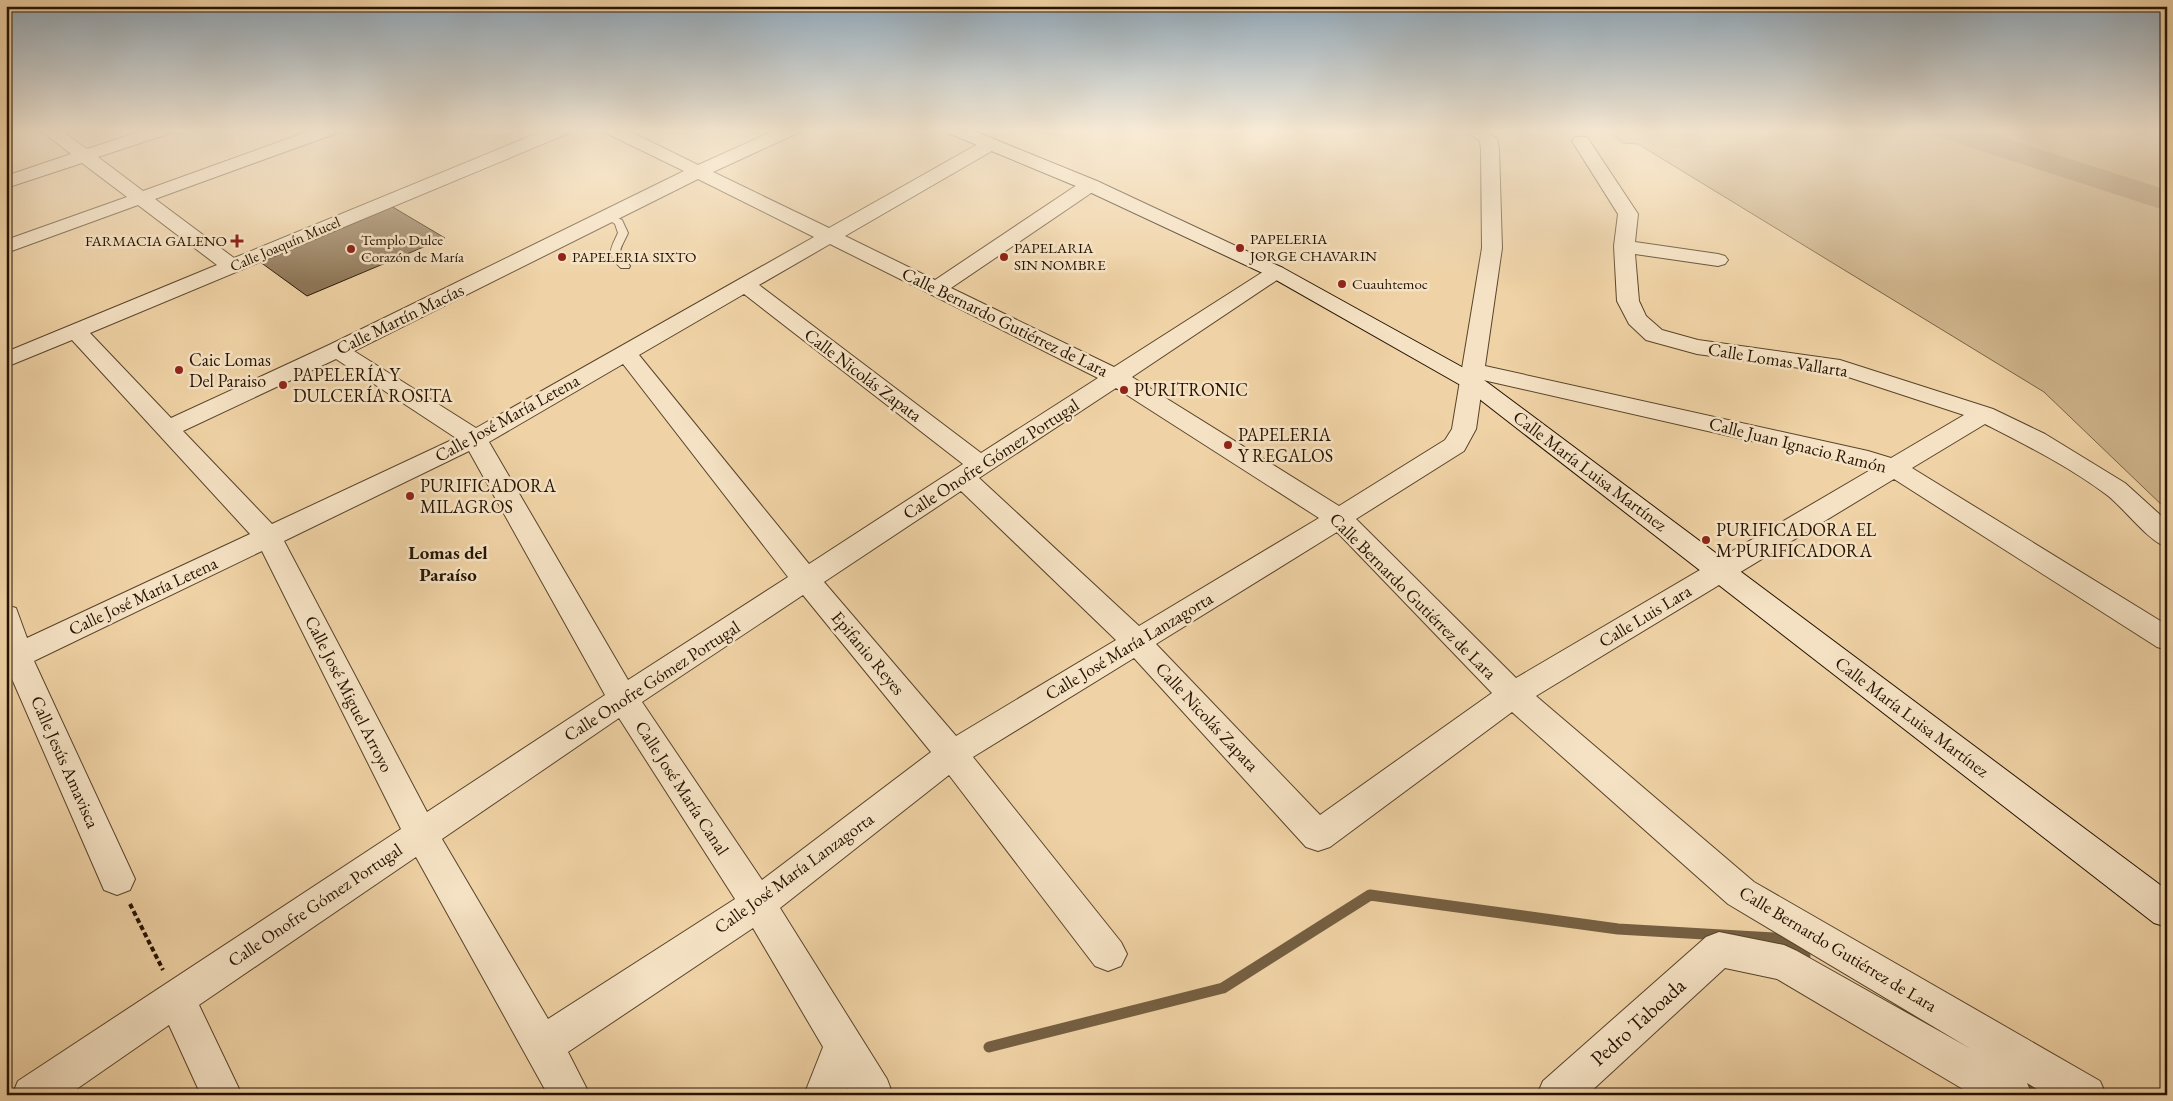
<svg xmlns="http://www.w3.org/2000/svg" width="2173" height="1101" font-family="'EB Garamond',serif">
	<rect width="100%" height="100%" fill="#efd2a5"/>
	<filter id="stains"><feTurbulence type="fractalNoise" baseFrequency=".004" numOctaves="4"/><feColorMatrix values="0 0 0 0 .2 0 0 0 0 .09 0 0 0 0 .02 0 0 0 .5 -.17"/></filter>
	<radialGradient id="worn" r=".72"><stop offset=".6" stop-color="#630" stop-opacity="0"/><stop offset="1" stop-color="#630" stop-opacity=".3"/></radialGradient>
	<!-- green -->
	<path fill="#cdb289" stroke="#796244" d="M1606 129H2167V510L2044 392 1638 144 1623 143Z"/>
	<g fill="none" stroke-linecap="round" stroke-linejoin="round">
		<!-- stream -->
		<path stroke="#755f41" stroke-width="11" d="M989 1047 1223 988 1370 895 1618 929 1774 938 1805 956
			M2019 1081 2043 1095"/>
		<!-- river -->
		<path fill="#aa916d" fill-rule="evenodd" d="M1931 129H1977L2167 190V211L1935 136Z"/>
	</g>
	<!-- building -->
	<path fill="#8e7656" stroke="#251300" d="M391 206 445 238 307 296 256 259Z"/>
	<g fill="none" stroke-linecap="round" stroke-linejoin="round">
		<!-- lane casing -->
		<g stroke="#584329" stroke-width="2">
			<path id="lane" d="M609 214 622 220 628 233C619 253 616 249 630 266L629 268H621C606 254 610 250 618 233L615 224 604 217Z"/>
		</g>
		<!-- street casing -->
		<g stroke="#584329" stroke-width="2">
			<path id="street" d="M39 129H59L87 149 148 129H174L171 133 98 157 143 191 315 129H340L337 133 155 199 234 258 548 129H572L569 133 90 333 171 418 329 345 684 171 606 133 603 129H625L698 165 778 129H801L798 133 713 172 829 228 985 140H997L1000 144 997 148 845 236 935 280 1083 181H1097L1099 185 1097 189 951 288 1114 367 1269 268 1276 266 1283 268 1286 272 1283 276 1132 377 1339 506 1445 440 1452 429 1482 248 1481 149 1480 141 1465 129H1485L1497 139 1499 149 1502 248 1485 366 1868 451 1891 458 1964 415 1836 373 1697 354 1646 340 1629 324 1617 301 1614 246 1618 214 1572 141 1575 137H1587L1638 214 1635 242 1718 254 1725 256 1728 260 1725 264 1718 266 1635 254 1639 301 1646 316 1662 330 1698 340 1840 360 1993 409 2045 434 2125 483 2167 521V547C2150 543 2124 508 2107 495 2070 467 2026 445 1985 424L1912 468 2167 625V650L2157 647 1894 479 1536 696 1754 882 2100 1081 2106 1095H2047L2027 1083 2032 1095H1973L1777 979 1725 968 1587 1095H1537L1543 1081 1706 937 1719 932 1784 945 1797 951 1971 1049 1728 904 1512 712 1330 847 1318 851 1306 847 1134 658 973 757 1121 942 1127 954 1121 966 1108 971 1095 966 949 775 780 908 887 1079 893 1095H851L847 1088 844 1095H804L823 1047 753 928 568 1052 590 1095H548L416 857 199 1005 242 1095H201L169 1025 68 1095H12L18 1081 401 829 262 551 34 661 135 879 130 890 117 895 104 890 9 672H6V605L16 608 27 638 250 534 72 340 6 367V352L217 265 138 205 6 253V240L127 197 82 163 6 188V176L71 154ZM698 179 814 237 476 428 354 351ZM830 244 1098 378 981 453 759 285ZM744 294 963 464 809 564 639 355ZM336 359 456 438 272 524 183 431ZM623 364 788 577 628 680 489 442ZM1483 380 1862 466 1872 469 1516 678 1356 519 1464 451 1476 429ZM1116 388 1319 518 1139 626 979 478ZM469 451 605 695 427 812 284 541ZM961 491 1116 640 956 736 824 582ZM1337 532 1492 693 1320 815 1156 644ZM803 595 931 752 762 880 642 702ZM619 718 735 899 548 1019 442 839Z"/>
		</g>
		<!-- secondary casing -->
		<g stroke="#251300" stroke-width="2">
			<path id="secondary" d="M945 129H969L1097 181 1283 268 1480 377 2167 890V927L2154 923 1464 387 1269 276 1083 189 948 133Z"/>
		</g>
		<!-- path -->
		<path stroke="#251300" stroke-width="4" stroke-dasharray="5 3" stroke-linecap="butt" d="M130 904 163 970"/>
		<!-- lane -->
		<use href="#lane" fill="#f5e2c4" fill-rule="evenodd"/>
		<!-- street -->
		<use href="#street" fill="#f5e2c4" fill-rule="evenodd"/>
		<!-- secondary -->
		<use href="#secondary" fill="#f5e2c4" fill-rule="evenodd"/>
	</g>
	<!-- sky -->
	<linearGradient id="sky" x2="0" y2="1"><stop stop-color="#8fa6b7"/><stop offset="0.46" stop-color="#f8ebd6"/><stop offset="1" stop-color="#f8ebd6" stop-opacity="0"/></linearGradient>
	<rect width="2173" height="283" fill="url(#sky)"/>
	<!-- markers -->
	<g fill="#8f2418" stroke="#f5e2c4" stroke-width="2">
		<path d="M234.5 233.5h5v5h5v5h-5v5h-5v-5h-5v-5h5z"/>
		<circle cx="1240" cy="248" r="5"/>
		<circle cx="351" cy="249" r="5"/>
		<circle cx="562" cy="257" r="5"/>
		<circle cx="1004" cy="257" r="5"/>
		<circle cx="1342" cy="284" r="5"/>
		<circle cx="179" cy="370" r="5"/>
		<circle cx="283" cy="385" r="5"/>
		<circle cx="1124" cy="390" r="5"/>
		<circle cx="1228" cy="445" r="5"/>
		<circle cx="410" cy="496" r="5"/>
		<circle cx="1706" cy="540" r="5"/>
	</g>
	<g text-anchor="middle" stroke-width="5" stroke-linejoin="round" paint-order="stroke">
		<!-- far-poi labels -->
		<g font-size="15" fill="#251300" stroke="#f5e2c4" text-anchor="start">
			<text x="1250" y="244">PAPELERIA<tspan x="1250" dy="17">JORGE CHAVARIN</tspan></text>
			<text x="361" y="245">Templo Dulce<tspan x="361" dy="17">Corazón de María</tspan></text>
			<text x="227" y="246" text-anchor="end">FARMACIA GALENO</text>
			<text x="1014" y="253">PAPELARIA<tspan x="1014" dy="17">SIN NOMBRE</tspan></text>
			<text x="572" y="262">PAPELERIA SIXTO</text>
			<text x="1352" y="289">Cuauhtemoc</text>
		</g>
		<!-- far-street labels -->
		<g font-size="15" fill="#251300" stroke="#f5e2c4">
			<text transform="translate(285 244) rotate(-23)" y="5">Calle Joaquín Mucel</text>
		</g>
		<!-- street labels -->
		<g font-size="18" fill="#251300" stroke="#f5e2c4">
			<text transform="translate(400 319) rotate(-26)" y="6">Calle Martín Macías</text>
			<text transform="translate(1005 322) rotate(26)" y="6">Calle Bernardo Gutiérrez de Lara</text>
			<text transform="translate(1778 360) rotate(9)" y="6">Calle Lomas Vallarta</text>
			<text transform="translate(863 375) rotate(37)" y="6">Calle Nicolás Zapata</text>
			<text transform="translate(507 418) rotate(-29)" y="6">Calle José María Letena</text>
			<text transform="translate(1798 445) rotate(14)" y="6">Calle Juan Ignacio Ramón</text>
			<text transform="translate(991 459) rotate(-33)" y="6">Calle Onofre Gómez Portugal</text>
			<text transform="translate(1590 471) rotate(37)" y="6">Calle María Luisa Martínez</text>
			<text transform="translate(143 596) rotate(-25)" y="6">Calle José María Letena</text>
			<text transform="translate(1413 596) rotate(45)" y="6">Calle Bernardo Gutiérrez de Lara</text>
			<text transform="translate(1645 616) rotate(-31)" y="6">Calle Luis Lara</text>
			<text transform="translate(1129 646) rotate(-31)" y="6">Calle José María Lanzagorta</text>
			<text transform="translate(868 653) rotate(50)" y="6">Epifanio Reyes</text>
			<text transform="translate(652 681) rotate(-33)" y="6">Calle Onofre Gómez Portugal</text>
			<text transform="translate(349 694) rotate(63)" y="6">Calle José Miguel Arroyo</text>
			<text transform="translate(1207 717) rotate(47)" y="6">Calle Nicolás Zapata</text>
			<text transform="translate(1912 717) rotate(37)" y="6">Calle María Luisa Martínez</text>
			<text transform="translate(65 762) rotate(66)" y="6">Calle Jesús Amavisca</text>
			<text transform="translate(682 788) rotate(57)" y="6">Calle José María Canal</text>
			<text transform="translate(794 873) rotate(-36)" y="6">Calle José María Lanzagorta</text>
			<text transform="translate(315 905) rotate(-34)" y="6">Calle Onofre Gómez Portugal</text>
			<text transform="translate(1838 949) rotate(31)" y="6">Calle Bernardo Gutiérrez de Lara</text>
		</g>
		<!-- poi labels -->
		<g font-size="18" fill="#251300" stroke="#f5e2c4" text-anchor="start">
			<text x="189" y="366">Caic Lomas<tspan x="189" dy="21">Del Paraiso</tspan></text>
			<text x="293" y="381">PAPELERÍA Y<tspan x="293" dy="21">DULCERÍA ROSITA</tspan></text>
			<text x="1134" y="396">PURITRONIC</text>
			<text x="1238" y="441">PAPELERIA<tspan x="1238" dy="21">Y REGALOS</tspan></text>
			<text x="420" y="492">PURIFICADORA<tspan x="420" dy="21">MILAGROS</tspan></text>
			<text x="1716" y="536">PURIFICADORA EL<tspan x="1716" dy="21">M PURIFICADORA</tspan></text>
		</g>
		<!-- neighbourhood labels -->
		<g font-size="19" font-weight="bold" fill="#251300" stroke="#f5e2c4">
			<text x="448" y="559">Lomas del<tspan x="448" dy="22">Paraíso</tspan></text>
		</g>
		<!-- near-street labels -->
		<g font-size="21" fill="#251300" stroke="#f5e2c4">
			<text transform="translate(1638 1022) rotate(-42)" y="7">Pedro Taboada</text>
		</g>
	</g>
	<!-- margin -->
	<rect width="2173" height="1101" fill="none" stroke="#efd2a5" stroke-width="25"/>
	<rect x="8" y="8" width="2158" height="1086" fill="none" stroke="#251300" stroke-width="2.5"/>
	<rect x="12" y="12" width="2148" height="1076" fill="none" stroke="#251300"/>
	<rect width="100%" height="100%" filter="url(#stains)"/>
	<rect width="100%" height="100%" fill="url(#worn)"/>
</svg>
